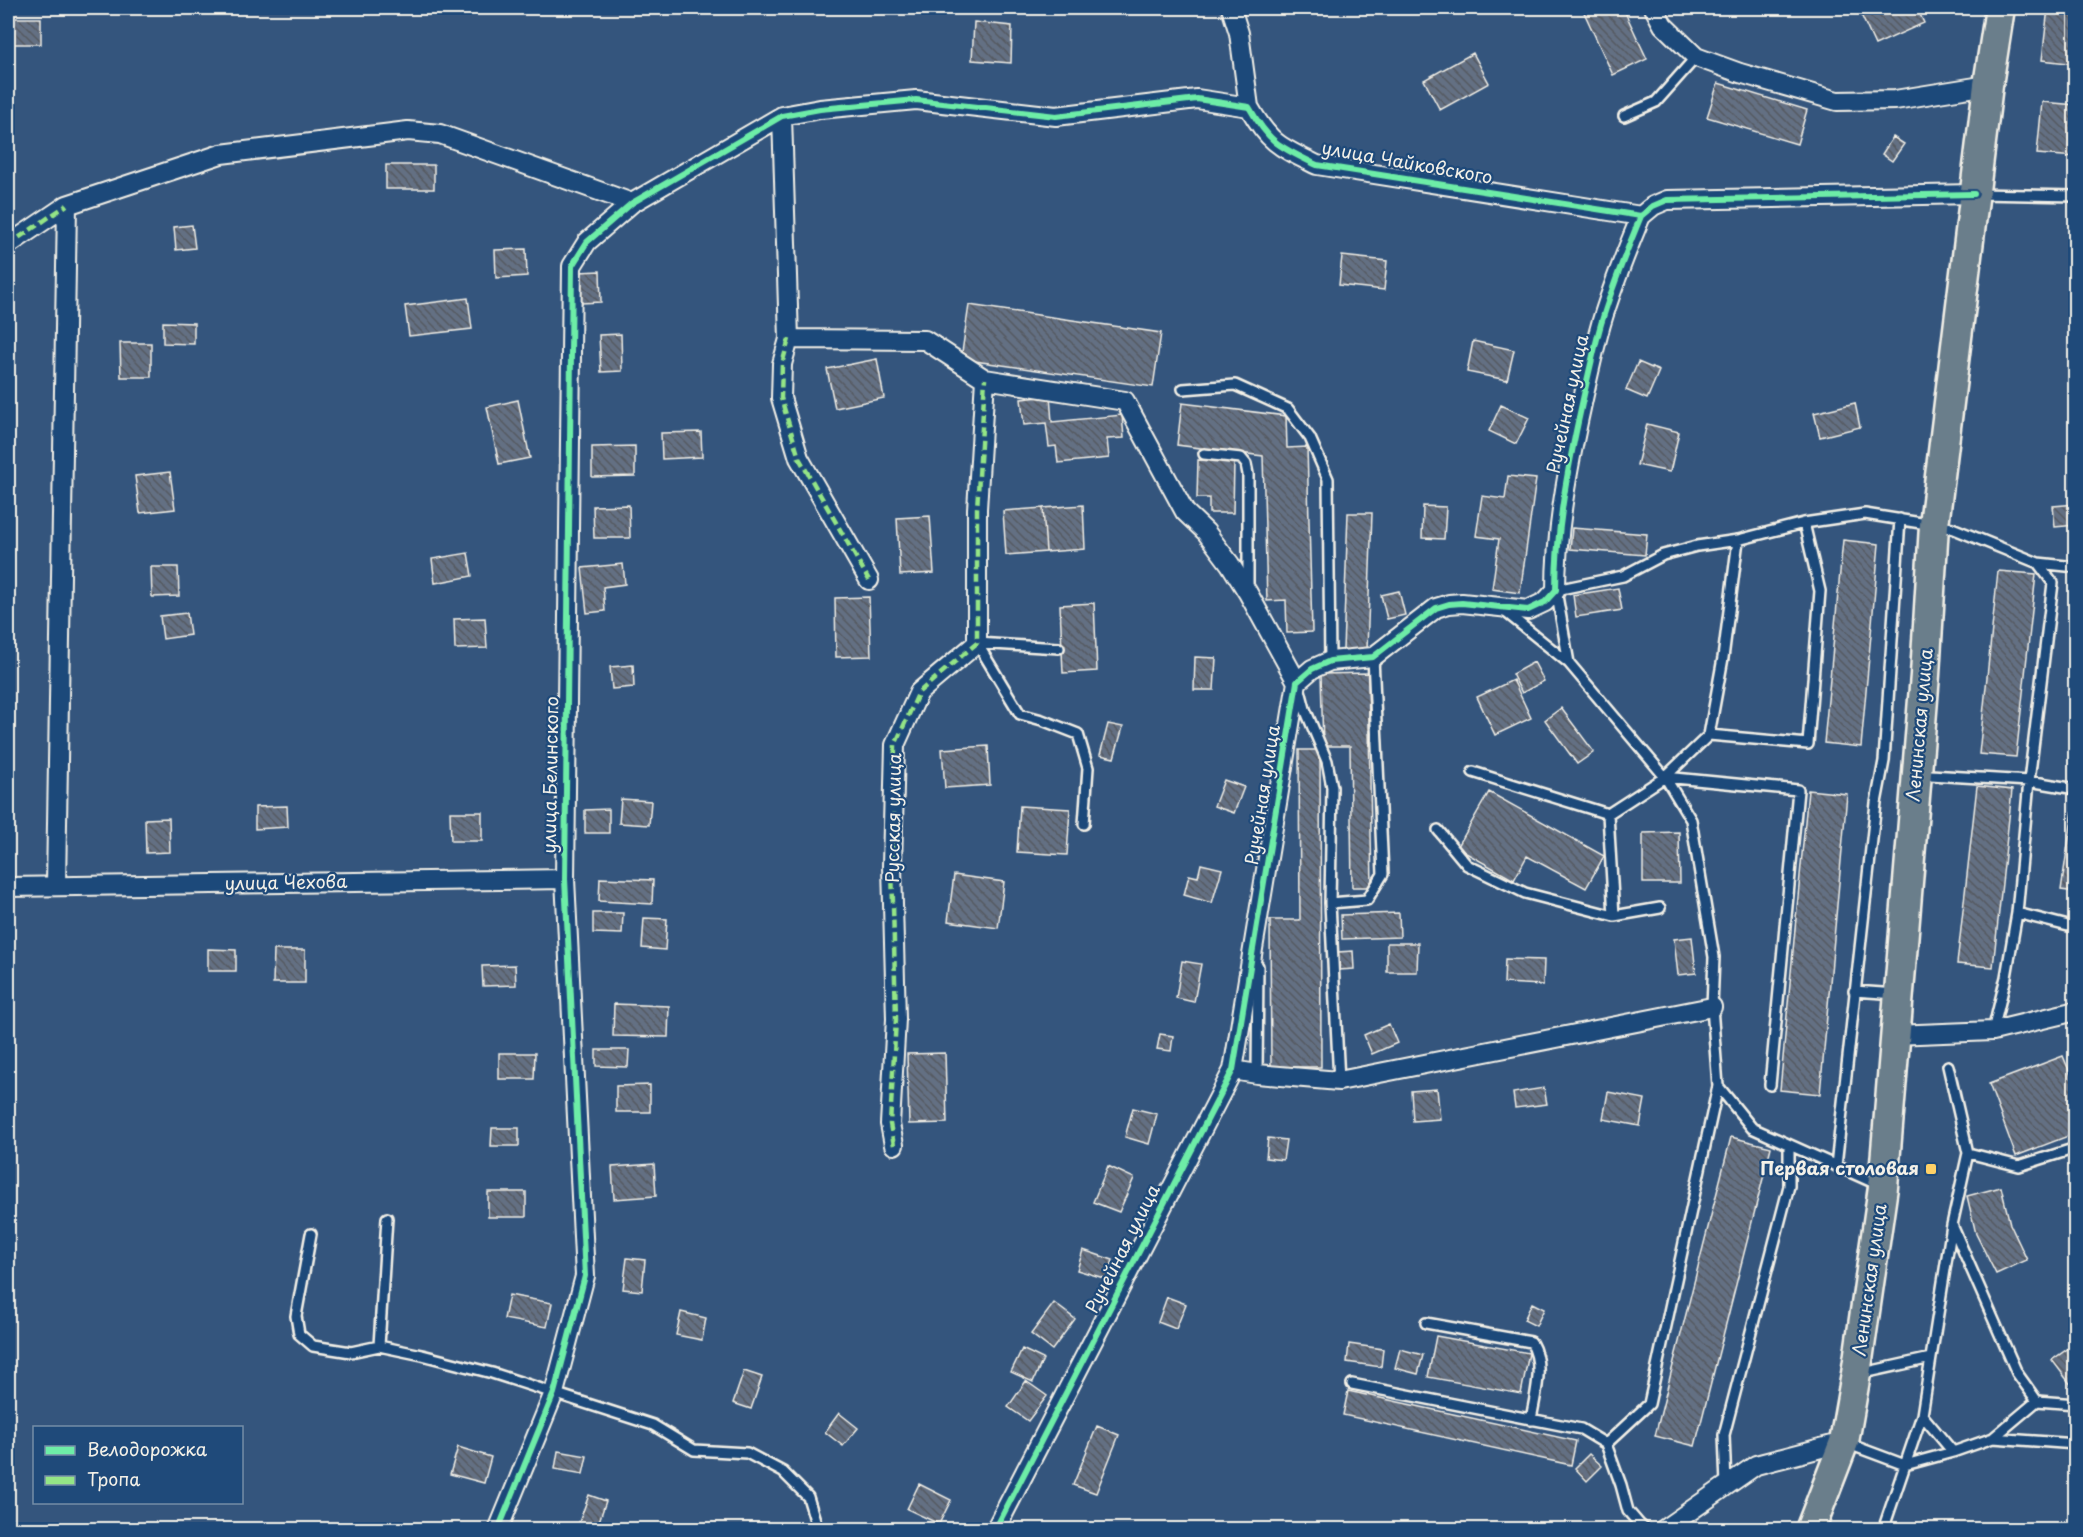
<svg xmlns="http://www.w3.org/2000/svg" width="2083" height="1537" font-family="'Playpen Sans',sans-serif">
	<defs>
		<pattern id="building-back-hatch" width="6" height="6" patternUnits="userSpaceOnUse" patternTransform="scale(1.5)"><rect width="6" height="6" fill="#646f83"/><path d="M-1 5l2 2M0 0l6 6M5-1l2 2" fill="none" stroke="#555a61"/></pattern>
	</defs>
	<rect width="100%" height="100%" fill="#34557d"/>
	<filter id="ink" filterUnits="userSpaceOnUse"><feTurbulence type="fractalNoise" baseFrequency=".0167" numOctaves="2"/><feDisplacementMap in="SourceGraphic" scale="12" xChannelSelector="R" yChannelSelector="G"/><feConvolveMatrix kernelMatrix="1 2 1 2 8 2 1 2 1" color-interpolation-filters="sRGB"/></filter>
	<g filter="url(#ink)">
		<!-- building -->
		<path fill="url(#building-back-hatch)" stroke="#f4f1e8" stroke-width="1.5" d="M1582 8H1623L1647 59 1613 75Z
			M1858 8H1917L1924 23 1875 45Z
			M2048 8H2076V64L2042 60Z
			M8 18H41V44H8Z
			M974 22 1012 26 1011 63 972 60Z
			M1473 53 1489 83 1440 110 1424 80Z
			M1718 83 1807 110 1797 144 1707 117Z
			M2042 102 2076 105V157L2037 154Z
			M1893 137 1904 144 1892 161 1882 154Z
			M386 165H434V189H386Z
			M192 225 195 248 176 250 174 227Z
			M526 249 527 276 496 278 495 250Z
			M1342 256 1387 261 1384 290 1339 285Z
			M600 271 601 302 581 303 579 272Z
			M468 298 472 329 409 336 405 306Z
			M969 305 1161 333 1153 387 961 359Z
			M163 322 194 323V344L163 343Z
			M621 334 622 371 601 372 599 335Z
			M1473 341 1514 350 1507 380 1467 372Z
			M120 343H151V377H121Z
			M877 359 884 398 835 408 827 369Z
			M1638 362 1659 371 1647 399 1626 390Z
			M1050 396 1052 422 1122 415 1124 438 1107 439 1109 458 1058 463 1056 446 1049 447 1046 423 1024 425 1021 399Z
			M518 400 530 458 499 464 487 407Z
			M1182 403 1286 416 1287 448 1307 447 1312 632 1287 633 1286 600 1267 601 1263 456 1177 445Z
			M1855 403 1860 427 1820 437 1814 413Z
			M1501 405 1529 418 1516 444 1489 431Z
			M1647 424 1679 432 1670 472 1637 465Z
			M701 432 702 457 662 459 661 433Z
			M635 446V476L592 477V447Z
			M1198 460 1234 461 1233 513H1209V498H1197Z
			M170 472 175 509 140 513 135 476Z
			M1508 476 1536 479 1520 593 1492 589 1499 539 1476 536 1482 496 1505 499Z
			M2076 504V525L2055 527 2053 506Z
			M629 505 630 538H594L593 506Z
			M1083 505 1085 549 1046 552 1043 508Z
			M1423 506 1446 507 1444 539 1422 538Z
			M1043 508 1046 552 1006 555 1003 511Z
			M1348 513H1372L1367 650H1343Z
			M930 516 934 573 900 575 897 518Z
			M1572 528 1647 534 1645 555 1570 549Z
			M1843 540 1879 544 1861 747 1824 743Z
			M468 553 472 576 435 583 432 559Z
			M623 564 625 584 603 587 605 611 587 613 582 568Z
			M151 567H178L179 596 152 597Z
			M1998 571 2036 574 2016 757 1979 754Z
			M1618 588 1622 610 1576 617 1573 595Z
			M1399 591 1405 615 1387 619 1381 595Z
			M869 597 871 656 836 657 835 598Z
			M1094 603 1097 671 1063 673 1060 605Z
			M187 613 190 635 163 639 160 616Z
			M485 618 487 648 455 649 454 619Z
			M1195 657 1216 658 1214 690H1194Z
			M1534 662 1544 681 1522 693 1512 674Z
			M633 665 634 687 612 689 610 667Z
			M1368 673 1372 887H1352L1350 746H1323L1321 674Z
			M1513 680 1531 718 1495 735 1477 697Z
			M1561 708 1594 752 1577 764 1545 720Z
			M1108 724 1123 727 1114 758 1100 755Z
			M988 746 990 785 945 788 942 749Z
			M1299 750H1320L1321 1067H1271L1270 920H1300Z
			M1224 780 1244 787 1234 813 1214 806Z
			M1977 786 2012 790 1993 967 1957 964Z
			M1808 790 1847 794 1820 1094 1780 1090Z
			M1489 792 1604 856 1586 888 1527 856 1514 880 1457 848Z
			M621 799 651 801 649 825 619 823Z
			M287 806 288 827 255 829V807Z
			M1020 806 1070 809 1067 855 1017 852Z
			M609 809V833H585V810Z
			M2073 811H2076V892L2061 890Z
			M450 812H482V841H451Z
			M169 818 170 852 146 853 145 819Z
			M1679 832 1680 883H1643V833Z
			M1201 864 1222 869 1212 903 1184 895 1189 875 1198 877Z
			M954 875 1004 882 998 928 948 921Z
			M600 878 653 880 652 904 599 901Z
			M593 913H623L622 934 593 933Z
			M1399 913 1400 937 1342 939 1341 915Z
			M644 918 667 919 665 950 642 948Z
			M1692 937 1696 973 1678 975 1674 939Z
			M1387 943H1418L1417 972H1387Z
			M208 949 236 950V971H208Z
			M274 950H305V983H273Z
			M1353 951 1354 969 1339 970 1338 952Z
			M1505 959 1544 960 1543 985 1504 983Z
			M1182 961 1201 964 1194 1002 1176 998Z
			M515 965 516 985 483 986 482 966Z
			M614 1004 669 1006 668 1037 613 1036Z
			M1389 1024 1397 1043 1372 1054 1364 1035Z
			M1160 1034 1173 1036 1171 1051 1157 1049Z
			M596 1050H629L628 1067 596 1066Z
			M499 1053H535L534 1079H499Z
			M945 1053 947 1123 909 1124 907 1054Z
			M2063 1056 2076 1087V1133L2016 1156 1989 1084Z
			M650 1085V1112H616V1086Z
			M1544 1088 1547 1104 1515 1108 1513 1093Z
			M1437 1089 1440 1119 1413 1121 1411 1091Z
			M1608 1092 1645 1099 1640 1126 1603 1119Z
			M1133 1108 1157 1114 1149 1144 1125 1137Z
			M492 1128H519V1146H491Z
			M1731 1137 1771 1147 1695 1446 1655 1436Z
			M1268 1138 1286 1140 1283 1160 1266 1158Z
			M654 1164 656 1196 614 1199 612 1167Z
			M1108 1166 1134 1178 1119 1212 1093 1202Z
			M2001 1187 2010 1224 2027 1260 1996 1274 1976 1234 1967 1196Z
			M488 1192H526V1217H488Z
			M1083 1250 1113 1260 1107 1279 1077 1270Z
			M627 1258 645 1260 642 1291 623 1289Z
			M509 1295 552 1303 547 1327 504 1319Z
			M1167 1297 1186 1304 1176 1329 1158 1322Z
			M1054 1303 1075 1319 1052 1350 1031 1334Z
			M1532 1303 1544 1309 1536 1326 1524 1320Z
			M681 1312 706 1318 702 1340 676 1335Z
			M1436 1336 1529 1353 1521 1394 1428 1377Z
			M2076 1343V1388L2074 1389 2052 1360Z
			M1349 1344 1383 1349 1381 1367 1347 1362Z
			M1022 1349 1043 1359 1033 1382 1011 1372Z
			M1400 1349 1423 1355 1418 1374 1395 1368Z
			M744 1371 762 1377 751 1409 733 1403Z
			M1026 1381 1047 1396 1028 1421 1008 1407Z
			M1348 1391 1576 1441 1571 1465 1343 1415Z
			M839 1413 858 1428 843 1446 825 1432Z
			M1097 1426 1119 1435 1096 1493 1073 1485Z
			M458 1447 491 1457 484 1483 450 1474Z
			M558 1451 587 1456 583 1474 555 1469Z
			M1589 1454 1602 1466 1587 1481 1575 1468Z
			M919 1484 951 1500 939 1524 907 1509Z
			M589 1495 606 1501 596 1530 578 1525Z"/>
		<g fill="none" stroke-linecap="round" stroke-linejoin="round">
			<!-- service casing -->
			<g stroke="#f4f1e8" stroke-width="14">
				<path id="service" d="M1624 116 1656 102 1696 57
					M1977 194 2076 196
					M1183 389 1235 385 1288 409 1310 438 1328 479 1330 661
					M1204 454 1241 458 1246 464 1248 474V587
					M2038 563 2076 567
					M1503 610 1569 663
					M977 643 1020 714 1042 720 1078 734 1088 768 1084 824
					M977 643 1059 648
					M1300 690 1305 709 1327 761 1332 787 1330 903 1339 1081
					M1709 735 1808 744 1820 591 1804 523
					M1473 772 1608 814 1665 777 1709 735 1723 658 1738 540
					M1930 775 2029 781 2076 789
					M1665 777 1798 790 1770 1085
					M1608 814 1614 916
					M1438 830 1467 865 1525 893 1614 916 1660 908
					M1330 903 1367 900 1383 874 1373 657
					M2017 913 2076 928
					M1854 991 1897 994
					M1948 1066 1968 1153 2019 1166 2076 1148
					M1257 1074 1258 966
					M1836 1166 1876 803 1884 761 1900 519
					M1879 1185 1752 1128 1718 1086 1712 1007 1714 957 1691 820 1665 777 1569 663 1556 590 1623 576 1663 555 1697 546 1738 540 1804 523 1865 514 1952 528 2038 563 2053 583 2029 781 2017 913 2006 977 1993 1031
					M1952 1225 2017 1373 2037 1401
					M311 1234 296 1316 299 1334 313 1346 351 1352 379 1346 422 1355 492 1373 653 1425 694 1450 747 1453 783 1472 808 1497 818 1530
					M1426 1323 1531 1342C1545 1366 1535 1394 1531 1420
					M379 1346 387 1218
					M1859 1374 1931 1358
					M1352 1384 1581 1429 1606 1444 1621 1485 1628 1511 1640 1525 1646 1530
					M1922 1415 1953 1452
					M1993 1438 2037 1401 2076 1404
					M1846 1443 1905 1465 1953 1452 1993 1438 2076 1444
					M1606 1444 1649 1404 1718 1086
					M1726 1485 1724 1435 1789 1186V1145
					M1883 1530 1922 1415 1952 1225 1968 1153"/>
			</g>
			<!-- minor casing -->
			<g stroke="#f4f1e8" stroke-width="22">
				<path id="minor" d="M1231 8 1239 33 1249 107
					M1654 8 1663 25 1696 57 1740 73 1837 101 1895 100 1988 85
					M782 116 789 339 925 340 985 379 1125 401 1185 512 1206 532 1230 564 1248 593 1297 682
					M8 245 67 205
					M789 339 782 364 781 398 799 458 869 580
					M56 886 67 205 221 154 408 131 440 134 632 203
					M8 887 565 879
					M1894 1035 1993 1031 2076 1011
					M1233 1070 1257 1074 1339 1081 1712 1007
					M894 1145 890 1124 896 1019 892 866 895 745 919 692 977 643V509L985 379
					M498 1530 554 1393 585 1276 565 879 572 266 587 242 632 203 782 116 820 109 916 100 1056 116 1197 99 1249 107C1270 144 1280 147 1317 165L1641 216 1653 206 1667 200 1974 194
					M995 1530 1233 1070 1297 682 1312 669 1330 661 1373 657 1436 608 1449 604 1462 603 1528 610 1545 602 1556 590C1556 534 1566 478 1578 422 1585 390 1592 356 1601 324 1612 287 1626 252 1641 216
					M1663 1530 1756 1465 1844 1442"/>
			</g>
			<!-- primary casing -->
			<g stroke="#f4f1e8" stroke-width="33">
				<path id="primary" d="M1810 1530 1844 1442 1856 1374 1883 1187 1925 675 1934 525 1988 85 2000 8"/>
			</g>
			<!-- service -->
			<use href="#service" stroke="#1f4a7a" stroke-width="9"/>
			<!-- minor -->
			<use href="#minor" stroke="#1f4a7a" stroke-width="18"/>
			<!-- primary -->
			<use href="#primary" stroke="#6b7e8b" stroke-width="28"/>
			<!-- quiet -->
			<path stroke="#94e586" stroke-width="4.5" stroke-dasharray="9 4.5" stroke-linecap="butt" d="M8 245 67 205
				M789 339 782 364 781 398 799 458 869 580
				M894 1145 890 1124 896 1019 892 866 895 745 919 692 977 643V509L985 379"/>
			<!-- cycleway casing -->
			<g stroke="#1f4a7a" stroke-width="10">
				<path id="cycleway" d="M498 1530 554 1393 585 1276 565 879 572 266 587 242 632 203 782 116 820 109 916 100 1056 116 1197 99 1249 107C1270 144 1280 147 1317 165L1641 216 1653 206 1667 200 1974 194
					M995 1530 1233 1070 1297 682 1312 669 1330 661 1373 657 1436 608 1449 604 1462 603 1528 610 1545 602 1556 590C1556 534 1566 478 1578 422 1585 390 1592 356 1601 324 1612 287 1626 252 1641 216"/>
			</g>
			<!-- cycleway -->
			<use href="#cycleway" stroke="#6deda7" stroke-width="6"/>
		</g>
	</g>
	<!-- markers -->
	<rect fill="#ffd166" stroke="#1f4a7a" stroke-width="2" x="1925" y="1163" width="12" height="12" rx="3"/>
	<g text-anchor="middle" stroke-width="4.5" stroke-linejoin="round" paint-order="stroke">
		<!-- street labels -->
		<g font-size="18" fill="#f4f1e8" stroke="#1f4a7a">
			<text transform="translate(1407 163) rotate(10)" y="6">улица Чайковского</text>
			<text transform="translate(1568 404) rotate(-78)" y="6">Ручейная улица</text>
			<text transform="translate(1920 725) rotate(-85)" y="6">Ленинская улица</text>
			<text transform="translate(551 775) rotate(-89)" y="6">улица Белинского</text>
			<text transform="translate(1263 795) rotate(-81)" y="6">Ручейная улица</text>
			<text transform="translate(894 818) rotate(-89)" y="6">Русская улица</text>
			<text transform="translate(286 883) rotate(-1)" y="6">улица Чехова</text>
			<text transform="translate(1123 1249) rotate(-63)" y="6">Ручейная улица</text>
			<text transform="translate(1870 1280) rotate(-82)" y="6">Ленинская улица</text>
		</g>
		<!-- poi labels -->
		<g font-size="18" font-weight="bold" fill="#f4f1e8" stroke="#1f4a7a" text-anchor="end">
			<text x="1919" y="1175">Первая столовая</text>
		</g>
	</g>
	<!-- margin -->
	<rect width="2083" height="1537" fill="none" stroke="#1f4a7a" stroke-width="30"/>
	<rect x="15" y="15" width="2053" height="1507" fill="none" stroke="#f4f1e8" stroke-width="2" filter="url(#ink)"/>
	<!-- legend -->
	<rect x="33" y="1426" width="210" height="78" fill="#1f4a7a" stroke="#748da6" stroke-width="1.5"/>
	<rect x="45" y="1446" width="30" height="9" fill="#6deda7" stroke="#748da6" stroke-width="1.5"/>
	<text x="87" y="1456" font-size="18" fill="#f4f1e8">Велодорожка</text>
	<rect x="45" y="1476" width="30" height="9" fill="#94e586" stroke="#748da6" stroke-width="1.5"/>
	<text x="87" y="1486" font-size="18" fill="#f4f1e8">Тропа</text>
</svg>
